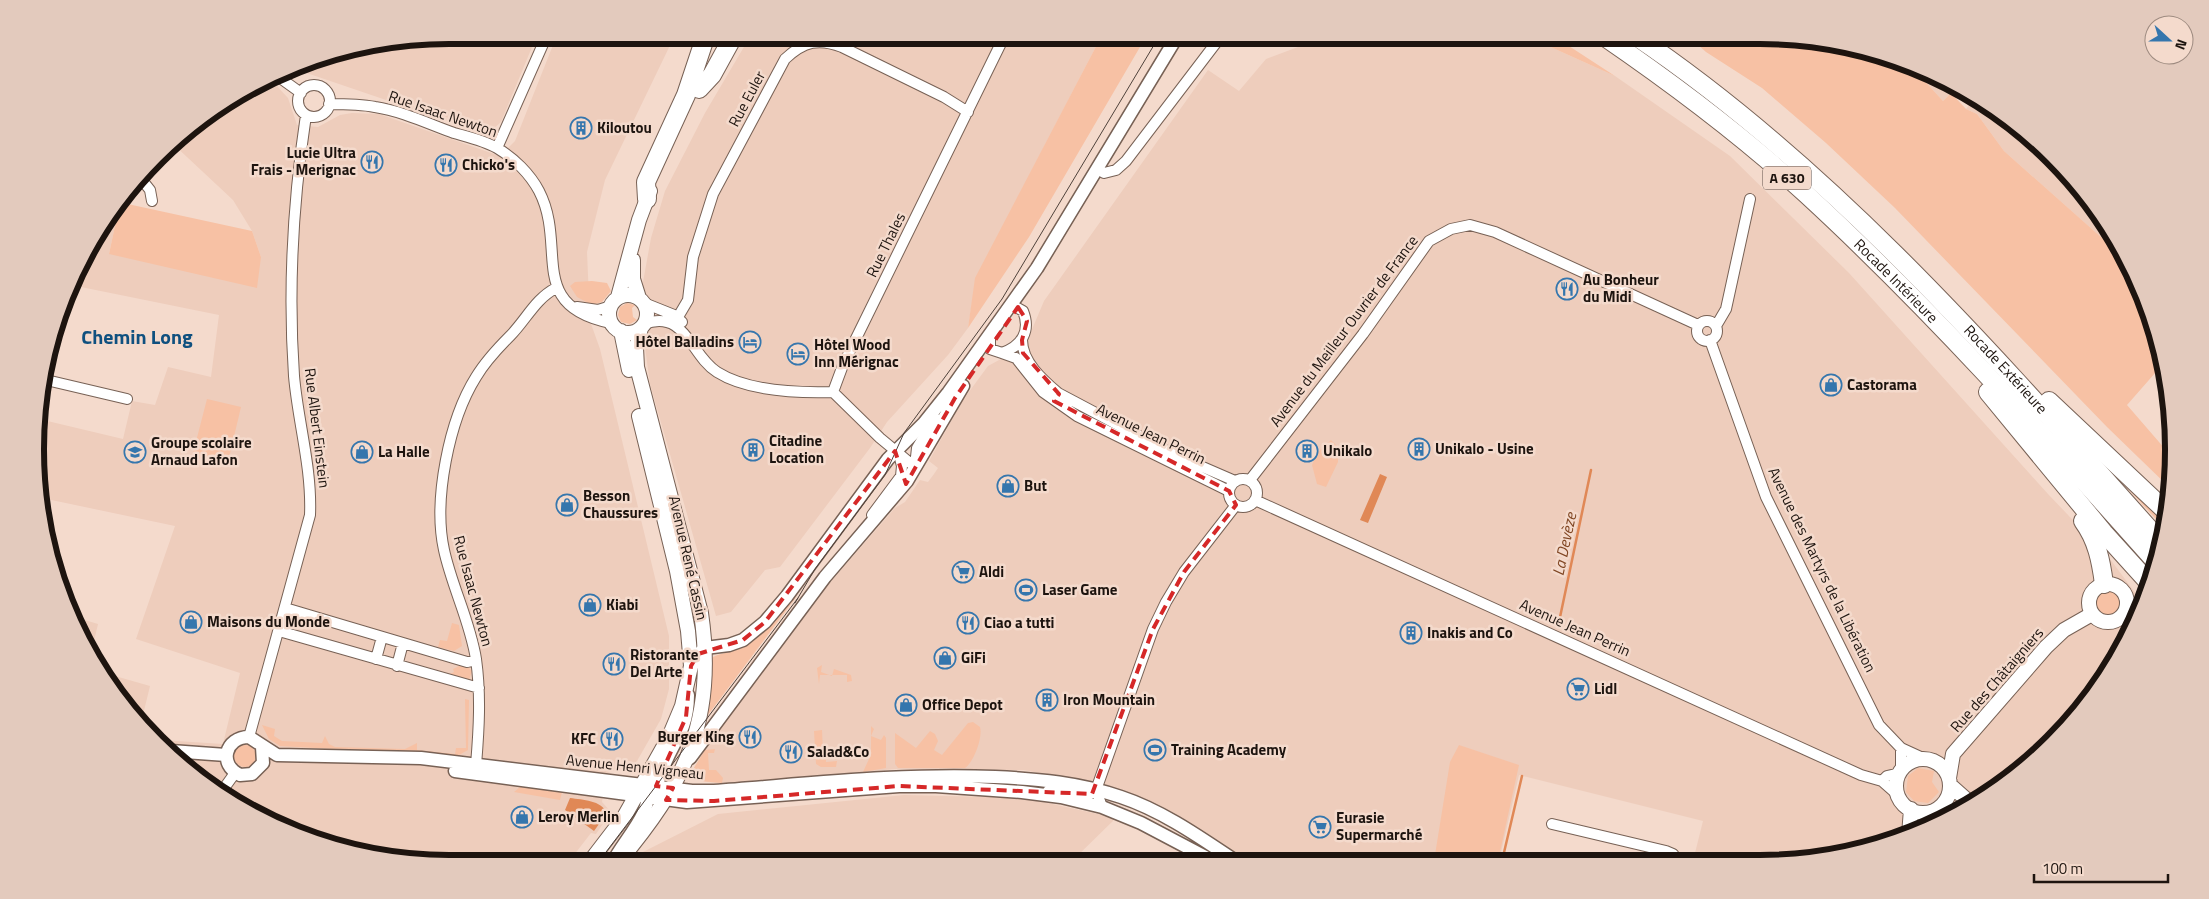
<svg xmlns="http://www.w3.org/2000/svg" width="2209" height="899" font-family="'Titillium Web',sans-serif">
	<rect width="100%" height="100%" fill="#f4dacc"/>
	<!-- built -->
	<path fill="#eecdbc" d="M449 35H537L501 122 492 130 480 132 292 68 316 57Z
		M557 35H675L605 180 587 252 590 321 600 349 669 636V689L661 719 637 761 626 771 615 770 606 774 602 802 611 812 596 834 591 833 567 864H450L317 842 197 778 161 740 223 744 240 673 136 639 175 526 42 498 39 419 123 439 132 401 155 405 168 367 211 377 219 315 71 285 90 243 119 207 109 254 261 257 252 231 233 200 172 143 176 138 242 91 266 80 274 83 288 98 297 125 318 127 340 115 352 113 379 114 497 155 505 151 515 141Z
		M751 35H1102L976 278 968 328 948 355 887 422 870 448 780 567 765 570 731 612 716 616 650 384 643 333V282L651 238 665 191 705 113Z
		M1340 35H1524L1615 76 1730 156 1849 273 2048 494 2110 559 2142 602 2104 680 2033 761 1962 805 1947 798 1912 809 1909 835 1814 860 1693 861 1703 821 1519 775 1499 861 1250 862 1191 824 1126 791 1024 770 895 769 725 784 700 781 693 777 692 771 712 739 828 585 895 508 905 502 920 480 928 482 934 474 938 468 929 461 963 400 988 366 1025 346 1044 301 1208 70 1239 91 1266 59 1314 41Z
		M1910 65 1953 84 1951 93 1943 101Z
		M1976 97 2033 138 2088 197 2129 262 2004 151 1977 114 1966 109Z
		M71 616 98 624 91 654Z
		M101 672 150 686 142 719 105 680Z
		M904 795 1025 798 1116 818 1071 862 633 864 643 852 718 814Z"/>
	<!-- green -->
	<path fill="#f7c1a4" d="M1102 35H1147L1029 237 968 328 975 278Z
		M1524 35H1552L1615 76Z
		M1687 35H1759L1892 57 1910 65 1943 101 1951 93 1966 109 1977 114 2004 151 2129 262 2160 342 2163 364 2127 405 2172 457 2171 489 2107 427 1895 208 1826 143 1762 88 1706 52Z
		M123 203 252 231 261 257 257 288 109 254 119 207Z
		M592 281 607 283 611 291 602 302 592 305 577 297 570 286 575 282Z
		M627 303 635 305 632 308 633 317 637 320 630 324 621 322 618 315 620 307Z
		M207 399 241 407 227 466 192 457Z
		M1331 440 1338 447V462L1326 487 1317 484 1312 465 1317 453Z
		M2120 480 2166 521 2165 529Z
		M802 585 794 600 702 723 707 698 710 695V661L713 657C723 652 736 652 746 646 770 632 783 605 802 585Z
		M2096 603a13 13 0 1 1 26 0a13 13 0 1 1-26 0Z
		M452 623 459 625 462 646 454 651 438 647 440 640 447 641Z
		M461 665 469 668 472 671 469 680 465 681 446 676 454 672 453 669Z
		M822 665 821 672 832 676 834 669 851 675 852 681 847 682V675H820L819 684 817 668Z
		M465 699 469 700 468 750 457 756 280 746 269 739 262 725 275 729 274 736 282 741 322 743 325 736 329 744 335 747 405 749 417 743V750L455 754 456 748H466Z
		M973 722 980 727C983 737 974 762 965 768H898L895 764V733L916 748 930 731 935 734 938 741 934 750 942 755 968 723Z
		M871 726 874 729 871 736 881 740 884 735 886 738V768L863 772 869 759 868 750H871Z
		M822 730 823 752H826V762L837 761 836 767H821L816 764 814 731Z
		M234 756a11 11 0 1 1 22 0a11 11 0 1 1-22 0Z
		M1459 745 1519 765 1498 861H1434L1450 762Z
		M715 749 714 753H708L709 770H716L723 778 722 783 700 781 693 777 692 771 705 750Z
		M1918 768 1934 771 1932 782 1939 792 1928 803 1914 801 1906 792 1908 776Z
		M520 787 562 792 560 800 514 792Z"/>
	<!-- water -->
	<path fill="#e08856" d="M1380 474 1387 477 1368 523 1360 520Z
		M570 798C583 800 601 800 607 813L594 831 565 810Z"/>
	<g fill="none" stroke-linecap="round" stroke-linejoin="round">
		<!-- stream -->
		<path stroke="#e08856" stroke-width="2.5" d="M1559 622 1591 470
			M1502 861 1522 776"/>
		<!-- minor casing -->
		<g stroke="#776155" stroke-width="12">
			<path id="minor" d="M276 75 301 93
				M298 101a16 16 0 1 1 32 0a16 16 0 1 1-32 0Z
				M329 104C344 104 360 104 375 107 402 111 429 124 454 133 468 137 485 141 497 148 514 158 530 174 539 191 568 247 525 306 611 323
				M497 148 547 35
				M1097 169 1104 173 1116 170 1126 161 1222 35
				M142 180 150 190 152 201
				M644 303 674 315 682 322
				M577 307 598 310 611 306
				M678 317 688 300 693 257 713 194 785 59C804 41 819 38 842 47L944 97 968 112
				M1697 331a10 10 0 1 1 20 0a10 10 0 1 1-20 0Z
				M644 324C686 309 690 355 717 372 747 391 799 393 833 392
				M1716 326 1726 309 1750 199
				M990 335V349L1002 353C1022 346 1031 331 1023 311L1014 306 1007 309
				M1022 340C1022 362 1043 380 1058 393L1175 455 1235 481
				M1710 340 1766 497 1879 725 1901 748 1925 759
				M1002 353 1016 358 1043 392 1077 416 1229 491
				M42 379 127 399
				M915 466 917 448 935 418
				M915 467 880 438 833 392 843 365 1005 35
				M1229 493a14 14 0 1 1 28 0a14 14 0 1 1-28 0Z
				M1250 480 1363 334 1429 241 1451 229 1470 225 1495 232 1698 325
				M1255 500 1861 775 1882 781 1899 796
				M872 515 901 476 902 466 899 454
				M285 608 467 662 476 660
				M279 631 479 688
				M376 659 382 637
				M397 666 403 643
				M249 737 310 515C312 468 298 422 294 376 288 289 293 201 306 115
				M1901 748V770
				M476 765C479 729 481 695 476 659 470 621 452 587 444 550 433 500 449 420 476 377 485 362 497 349 510 336 526 320 535 299 556 288
				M1882 781 1887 776 1900 773
				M222 791 235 773
				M1048 791 1063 790 1087 796 1096 790
				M1102 807 1096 790 1153 629 1166 602 1184 572 1236 505
				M1552 824 1666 851 1673 854 1678 861"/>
		</g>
		<!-- tertiary casing -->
		<g stroke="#776155" stroke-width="15">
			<path id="tertiary" d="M691 666 698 654 705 648 729 645 743 640 765 622 787 596 888 459 924 423 948 393 1037 268 1178 35
				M262 747 263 763 252 774 240 775C218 765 225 737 249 737L277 755 421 758 692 791H714C808 784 901 773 995 777 1038 779 1080 783 1121 797 1163 811 1201 838 1237 862
				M171 751 226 755
				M690 758 825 577 907 481 963 386
				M455 771 687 802 899 786H936L1022 792 1061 797 1102 807 1141 823 1215 862
				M659 793C651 781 678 740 683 726 687 715 688 706 688 695
				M612 864C621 843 655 811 646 789"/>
		</g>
		<!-- secondary casing -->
		<g stroke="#776155" stroke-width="16">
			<path id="secondary" d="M633 260V279L639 298
				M609 314a19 19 0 1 1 38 0a19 19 0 1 1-38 0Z
				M618 297 639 220 650 191
				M621 331 629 370
				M2089 603a19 19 0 1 1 38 0a19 19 0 1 1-38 0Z
				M1896 786a27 27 0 1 1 54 0a27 27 0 1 1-54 0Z
				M1949 778 1953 754 2046 647 2064 630 2092 614
				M1950 785 1968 801
				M1909 835 1911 809
				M588 864 624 817 669 737 682 706 691 666 688 631 677 571 639 416
				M617 864C685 783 717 721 701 613L637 367 636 348 641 328"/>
		</g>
		<!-- motorway casing -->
		<g stroke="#776155" stroke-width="20">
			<g id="motorway">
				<path id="s1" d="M1602 35C1672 83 1743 136 1806 194 1931 309 2044 436 2157 563"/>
				<path id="s2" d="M1634 35C1835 170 2001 363 2161 542"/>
				<path d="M699 89 712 75 734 35"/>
				<path d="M647 199 646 182 686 95 706 35"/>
				<path d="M1988 392 2104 533 2151 585"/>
				<path d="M2049 401 2168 513"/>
				<path d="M2083 521C2097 540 2101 561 2104 584"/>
			</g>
		</g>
		<!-- minor -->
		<use href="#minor" stroke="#fff" stroke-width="10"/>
		<!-- tertiary -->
		<use href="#tertiary" stroke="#fff" stroke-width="12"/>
		<!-- secondary -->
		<use href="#secondary" stroke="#fff" stroke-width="14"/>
		<!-- motorway -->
		<use href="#motorway" stroke="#fff" stroke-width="18"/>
		<!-- tram -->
		<path stroke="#4f423b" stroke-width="1" d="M795 603 815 569 885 475 904 433 1002 299 1160 35
			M597 864 798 598"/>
	</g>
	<!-- marked area -->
	<path fill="none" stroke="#d62828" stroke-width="4" stroke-dasharray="10 6" stroke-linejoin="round" d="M1018 307 1027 321 1022 340 1023 353 1059 394 1054 401 1229 491 1236 505 1184 572 1153 629 1092 794 899 786 714 801 666 800 673 788 656 786 686 717 691 666 698 654 743 640 765 622 895 451 906 484 955 398Z"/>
	<!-- icons -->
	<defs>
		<g id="building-ring" transform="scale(1.125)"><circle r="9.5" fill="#f4dacc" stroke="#3576ad" stroke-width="1.5"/><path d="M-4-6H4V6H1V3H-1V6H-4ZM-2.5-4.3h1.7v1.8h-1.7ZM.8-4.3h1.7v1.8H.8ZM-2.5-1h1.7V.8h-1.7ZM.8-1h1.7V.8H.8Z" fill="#3576ad"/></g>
		<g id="restaurant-ring" transform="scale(1.125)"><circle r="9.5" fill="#f4dacc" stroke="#3576ad" stroke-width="1.5"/><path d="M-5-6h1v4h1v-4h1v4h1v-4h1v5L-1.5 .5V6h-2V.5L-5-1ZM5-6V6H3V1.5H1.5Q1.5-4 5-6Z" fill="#3576ad"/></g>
		<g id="hotel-ring" transform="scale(1.125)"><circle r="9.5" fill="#f4dacc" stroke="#3576ad" stroke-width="1.5"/><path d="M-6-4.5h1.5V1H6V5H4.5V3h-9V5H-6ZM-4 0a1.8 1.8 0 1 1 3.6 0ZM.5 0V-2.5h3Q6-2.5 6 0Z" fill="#3576ad"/></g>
		<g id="shop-ring" transform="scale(1.125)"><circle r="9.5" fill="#f4dacc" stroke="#3576ad" stroke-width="1.5"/><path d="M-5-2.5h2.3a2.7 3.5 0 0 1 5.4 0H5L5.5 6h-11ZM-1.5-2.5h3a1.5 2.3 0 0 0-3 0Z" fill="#3576ad"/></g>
		<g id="school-ring" transform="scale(1.125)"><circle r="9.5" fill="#f4dacc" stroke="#3576ad" stroke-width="1.5"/><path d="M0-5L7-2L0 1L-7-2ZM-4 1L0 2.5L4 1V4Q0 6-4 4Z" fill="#3576ad"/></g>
		<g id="supermarket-ring" transform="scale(1.125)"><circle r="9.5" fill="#f4dacc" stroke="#3576ad" stroke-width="1.5"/><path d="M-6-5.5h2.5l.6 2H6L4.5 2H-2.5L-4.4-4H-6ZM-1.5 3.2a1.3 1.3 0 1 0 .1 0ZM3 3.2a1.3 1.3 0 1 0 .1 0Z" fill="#3576ad"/></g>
		<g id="stadium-ring" transform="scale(1.125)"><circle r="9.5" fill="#f4dacc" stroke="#3576ad" stroke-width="1.5"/><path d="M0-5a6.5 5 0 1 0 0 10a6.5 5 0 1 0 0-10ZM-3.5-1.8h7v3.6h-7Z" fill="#3576ad"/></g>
	</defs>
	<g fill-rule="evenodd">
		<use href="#building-ring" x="581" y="128"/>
		<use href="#restaurant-ring" x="372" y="162"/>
		<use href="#restaurant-ring" x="446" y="165"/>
		<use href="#restaurant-ring" x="1567" y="289"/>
		<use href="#hotel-ring" x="750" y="342"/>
		<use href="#hotel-ring" x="798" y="354"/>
		<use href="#shop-ring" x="1831" y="385"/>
		<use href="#building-ring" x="1419" y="449"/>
		<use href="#building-ring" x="753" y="450"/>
		<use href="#building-ring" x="1307" y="451"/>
		<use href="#school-ring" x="135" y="452"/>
		<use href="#shop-ring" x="362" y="452"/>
		<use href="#shop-ring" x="1008" y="486"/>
		<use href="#shop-ring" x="567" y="505"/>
		<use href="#supermarket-ring" x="963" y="572"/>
		<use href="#stadium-ring" x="1026" y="590"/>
		<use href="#shop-ring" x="590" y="605"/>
		<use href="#shop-ring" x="191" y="622"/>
		<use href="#restaurant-ring" x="968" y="623"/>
		<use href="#building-ring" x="1411" y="633"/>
		<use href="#shop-ring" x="945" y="658"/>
		<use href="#restaurant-ring" x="614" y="664"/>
		<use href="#supermarket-ring" x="1578" y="689"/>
		<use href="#building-ring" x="1047" y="700"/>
		<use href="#shop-ring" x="906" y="705"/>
		<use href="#restaurant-ring" x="750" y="737"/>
		<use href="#restaurant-ring" x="612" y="739"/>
		<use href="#stadium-ring" x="1155" y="750"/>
		<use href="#restaurant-ring" x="791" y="752"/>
		<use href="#shop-ring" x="522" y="817"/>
		<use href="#supermarket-ring" x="1320" y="827"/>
	</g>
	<g text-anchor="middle" stroke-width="5" stroke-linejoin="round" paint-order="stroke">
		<!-- shield labels -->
		<rect fill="#f4dacc" stroke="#5e4f48" stroke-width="1" x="1763" y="166.5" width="48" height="23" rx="4"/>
		<g font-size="14" font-weight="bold" fill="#1d140f">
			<text x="1787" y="183">A 630</text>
		</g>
		<!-- street labels -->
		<g font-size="15" fill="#1d140f" stroke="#f4dacc">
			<text transform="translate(747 99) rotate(-62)" y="5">Rue Euler</text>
			<text transform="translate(443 114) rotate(19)" y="5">Rue Isaac Newton</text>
			<text transform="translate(886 245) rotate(-64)" y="5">Rue Thales</text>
			<text dy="5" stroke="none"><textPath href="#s1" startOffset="384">Rocade Intérieure</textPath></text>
			<text transform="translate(1344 331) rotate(-53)" y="5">Avenue du Meilleur Ouvrier de France</text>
			<text dy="5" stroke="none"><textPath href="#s2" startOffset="501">Rocade Extérieure</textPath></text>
			<text transform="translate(317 428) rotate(83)" y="5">Rue Albert Einstein</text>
			<text transform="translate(1151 434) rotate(26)" y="5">Avenue Jean Perrin</text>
			<text transform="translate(688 558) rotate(77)" y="5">Avenue René Cassin</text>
			<text transform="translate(1822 570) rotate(64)" y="5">Avenue des Martyrs de la Libération</text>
			<text transform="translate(473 591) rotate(75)" y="5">Rue Isaac Newton</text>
			<text transform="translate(1575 628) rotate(24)" y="5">Avenue Jean Perrin</text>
			<text transform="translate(1997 680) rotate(-49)" y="5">Rue des Châtaigniers</text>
			<text transform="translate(635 767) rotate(6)" y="5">Avenue Henri Vigneau</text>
		</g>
		<!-- poi labels -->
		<g font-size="15" font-weight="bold" fill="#1d140f" stroke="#f4dacc" text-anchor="start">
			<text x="597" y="133">Kiloutou</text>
			<text x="356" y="158" text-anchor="end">Lucie Ultra<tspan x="356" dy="17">Frais - Merignac</tspan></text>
			<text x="462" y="170">Chicko's</text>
			<text x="1583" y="285">Au Bonheur<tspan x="1583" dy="17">du Midi</tspan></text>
			<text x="734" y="347" text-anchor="end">Hôtel Balladins</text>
			<text x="814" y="350">Hôtel Wood<tspan x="814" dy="17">Inn Mérignac</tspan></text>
			<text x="1847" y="390">Castorama</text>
			<text x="769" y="446">Citadine<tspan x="769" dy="17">Location</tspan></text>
			<text x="151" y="448">Groupe scolaire<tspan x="151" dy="17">Arnaud Lafon</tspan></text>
			<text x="1435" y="454">Unikalo - Usine</text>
			<text x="1323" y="456">Unikalo</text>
			<text x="378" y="457">La Halle</text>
			<text x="1024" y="491">But</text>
			<text x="583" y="501">Besson<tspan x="583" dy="17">Chaussures</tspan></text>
			<text x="979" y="577">Aldi</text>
			<text x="1042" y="595">Laser Game</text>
			<text x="606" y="610">Kiabi</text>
			<text x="207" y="627">Maisons du Monde</text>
			<text x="984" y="628">Ciao a tutti</text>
			<text x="1427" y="638">Inakis and Co</text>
			<text x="630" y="660">Ristorante<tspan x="630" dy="17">Del Arte</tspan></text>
			<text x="961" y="663">GiFi</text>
			<text x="1594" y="694">Lidl</text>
			<text x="1063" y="705">Iron Mountain</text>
			<text x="922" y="710">Office Depot</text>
			<text x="734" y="742" text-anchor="end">Burger King</text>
			<text x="596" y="744" text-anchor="end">KFC</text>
			<text x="1171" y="755">Training Academy</text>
			<text x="807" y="757">Salad&amp;Co</text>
			<text x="538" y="822">Leroy Merlin</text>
			<text x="1336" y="823">Eurasie<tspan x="1336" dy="17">Supermarché</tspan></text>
		</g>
		<!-- water labels -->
		<g font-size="16" font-style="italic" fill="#804623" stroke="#f4dacc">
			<text transform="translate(1564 544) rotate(-78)" y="6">La Devèze</text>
		</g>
		<!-- district labels -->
		<g font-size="20" font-weight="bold" fill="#0f507f" stroke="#f4dacc">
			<text x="137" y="344">Chemin Long</text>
		</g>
	</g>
	<!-- crop -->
	<path d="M0 0H2209V899H0ZM449 44H1760A405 405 0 0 1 2165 449V450A405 405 0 0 1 1760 855H449A405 405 0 0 1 44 450V449A405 405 0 0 1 449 44Z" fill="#e3cabd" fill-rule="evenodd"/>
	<path fill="none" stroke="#1d140f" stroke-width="6" d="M449 44H1760A405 405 0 0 1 2165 449V450A405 405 0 0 1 1760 855H449A405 405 0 0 1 44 450V449A405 405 0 0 1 449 44Z"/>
	<!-- north arrow -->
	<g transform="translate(2169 40) rotate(111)"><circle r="24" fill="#f4dacc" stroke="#9e8b80"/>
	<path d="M0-4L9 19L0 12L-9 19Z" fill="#3576ad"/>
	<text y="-8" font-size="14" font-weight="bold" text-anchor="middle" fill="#1d140f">N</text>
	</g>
	<!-- scale -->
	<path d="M2034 874v8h134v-8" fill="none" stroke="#1d140f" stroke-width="2.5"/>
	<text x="2042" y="874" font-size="15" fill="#1d140f" stroke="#f4dacc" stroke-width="4" paint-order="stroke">100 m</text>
</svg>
